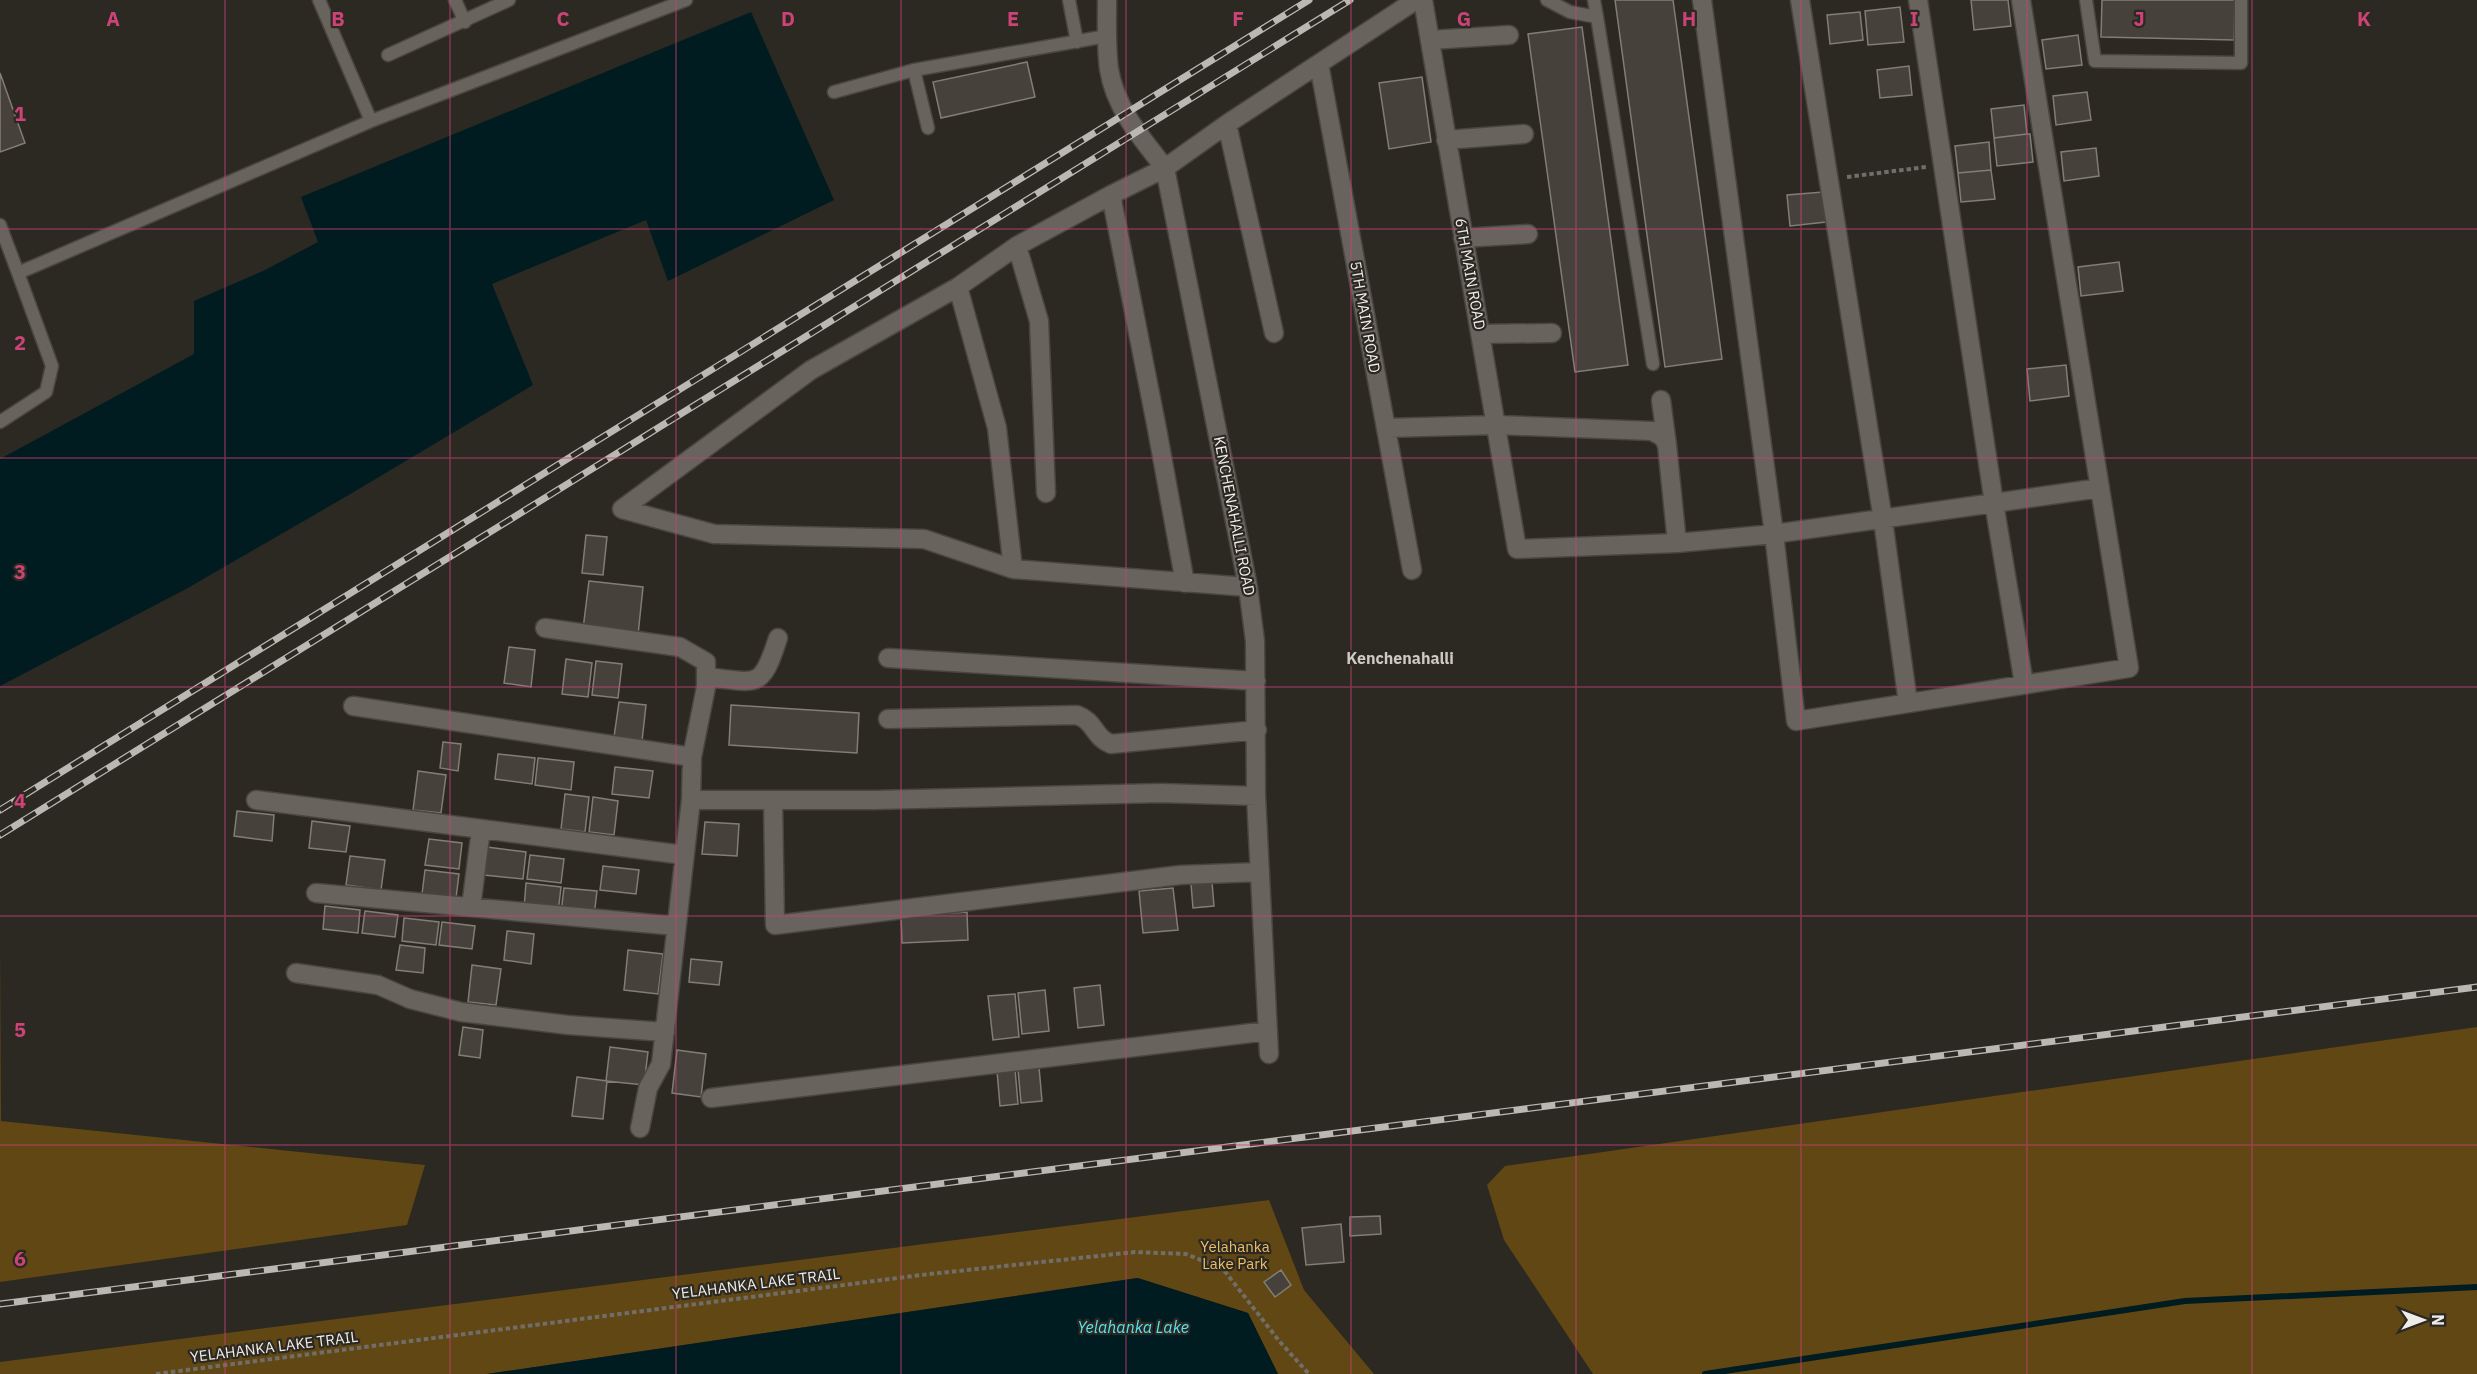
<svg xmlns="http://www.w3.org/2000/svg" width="2477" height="1374" font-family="'IBM Plex Sans',sans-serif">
	<rect width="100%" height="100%" fill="#2c2822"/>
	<!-- green -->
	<path fill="#604714" d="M0 941 1 1121 425 1165 407 1225 0 1282Z
		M2477 1027V1374H1593L1504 1240 1487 1185 1505 1166Z
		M1269 1200 1304 1290 1374 1374H1278L1248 1313 1137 1278 487 1374H0V1362Z"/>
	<!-- water -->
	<path fill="#001c20" d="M751 12 834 200 668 281 646 220 492 284 533 385 347 496 186 589 0 686V459L194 354V301L263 271 318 242 301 197Z
		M1138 1278 1248 1313 1278 1374H487Z"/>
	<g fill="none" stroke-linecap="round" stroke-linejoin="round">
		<!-- stream -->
		<path stroke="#001c20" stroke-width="6" d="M1705 1374 2185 1301 2477 1287"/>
	</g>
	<!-- building -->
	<path fill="#46413a" stroke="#827d75" stroke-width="1.5" d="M1615 0H1673L1722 359 1665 367Z
		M1971 0H2008L2011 26 1974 30Z
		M2102 0H2235L2234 40 2101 37Z
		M1900 7 1904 42 1868 45 1865 11Z
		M1860 12 1863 40 1830 44 1827 15Z
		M1582 27 1628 365 1575 372 1528 34Z
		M2078 35 2082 65 2046 69 2042 40Z
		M1027 62 1035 97 941 118 933 82Z
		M1909 66 1912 95 1880 98 1877 70Z
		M0 73 25 143 0 152Z
		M1422 77 1431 142 1389 149 1379 83Z
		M2087 92 2091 120 2056 125 2053 96Z
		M2024 105 2027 134 1994 138 1991 109Z
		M2027 134H2030L2033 162 1997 166 1994 138Z
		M1989 142 1991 170 1958 173 1955 146Z
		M2096 148 2099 176 2064 181 2061 152Z
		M1991 170 1995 199 1961 202 1958 173Z
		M1823 192 1826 222 1790 226 1787 195Z
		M2119 262 2123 291 2081 296 2078 267Z
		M2066 365 2069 396 2030 401 2027 369Z
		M586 535 607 537 603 575 582 573Z
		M589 581 643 587 638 635 583 629Z
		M509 647 535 650 531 687 504 683Z
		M566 659 592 663 588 697 562 694Z
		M596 661 622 664 618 698 592 695Z
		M619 702 646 705 642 741 614 737Z
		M731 705 859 713 857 753 729 745Z
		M443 742 461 744 458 771 440 768Z
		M498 754 535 758 532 784 495 779Z
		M538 758 574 762 571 790 535 785Z
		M615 767 653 771 649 798 612 794Z
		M418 771 446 775 441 813 413 810Z
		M565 794 589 797 585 832 561 829Z
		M593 797 618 801 614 835 589 832Z
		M237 811 274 815 272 841 234 836Z
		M312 821 350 826 346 852 309 848Z
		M705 822 739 824 737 856 702 854Z
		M429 839 462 843 459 869 425 865Z
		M487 847 526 852 523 879 484 875Z
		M530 855 564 859 561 883 527 879Z
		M350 856 385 860 381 890 346 885Z
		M603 866 639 870 636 894 600 890Z
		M425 870 459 874 456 898 422 894Z
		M1212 882 1214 906 1193 908 1191 884Z
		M526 883 561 887 558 913 524 908Z
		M564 888 597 891 594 916 561 912Z
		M1173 888 1178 930 1143 933 1139 891Z
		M325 906 360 910 358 933 323 929Z
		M365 911 398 915 395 937 362 933Z
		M967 912 968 940 902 943 901 916Z
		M404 918 439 922 436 945 402 941Z
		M442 922 475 926 472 949 439 945Z
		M507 931 534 934 531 964 504 960Z
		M400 945 425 948 423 973 396 970Z
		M628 950 663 954 658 994 624 990Z
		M691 959 722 962 719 985 689 982Z
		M472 965 501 969 496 1005 468 1002Z
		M1100 985 1104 1025 1078 1028 1074 988Z
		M1045 990 1049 1031 1022 1034 1018 993Z
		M1015 994 1019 1037 993 1040 988 996Z
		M463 1027 483 1030 480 1058 459 1055Z
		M610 1047 648 1052 644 1085 606 1081Z
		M677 1050 706 1054 701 1097 672 1093Z
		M1039 1067 1042 1101 1021 1103 1018 1069Z
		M1015 1069 1018 1104 1000 1106 997 1071Z
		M577 1077 607 1081 603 1119 572 1116Z
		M1380 1216 1381 1234 1350 1236V1217Z
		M1341 1224 1344 1262 1306 1265 1302 1228Z
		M1281 1270 1291 1285 1275 1297 1264 1282Z"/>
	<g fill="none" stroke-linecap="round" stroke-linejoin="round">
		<!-- lane casing -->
		<g stroke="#494640" stroke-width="15">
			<path id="lane" d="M319 0 371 121 686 0
				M455 0 465 22
				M1069 0 1077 42
				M1547 0 1570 12 1597 17 1653 364
				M1594 0 1597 17
				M2086 0 2095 61 2241 63V0
				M388 55 509 0
				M914 70 928 128
				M834 92 914 70 1107 36
				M0 225 18 273
				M0 422 46 392 52 366 18 273 371 121"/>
		</g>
		<!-- street casing -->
		<g stroke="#494640" stroke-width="21">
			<path id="street" d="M1107 0C1107 23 1106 47 1109 69 1115 108 1142 139 1165 168L1248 587 1255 641 1256 796 1269 1054
				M1423 0 1517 549 1677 543 1774 534 1994 503 2024 684
				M1702 0 1774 534 1796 721 2129 668 2021 0
				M1800 0 1883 520 1908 703
				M1918 0 1994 503 2100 488
				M1430 40 1509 35
				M1319 64 1412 570
				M1227 124 1274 333
				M1446 140 1524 134
				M1111 195 1157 429 1185 583
				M1463 238 1528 234
				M1017 246 1039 321 1046 493
				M958 287 997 428 1013 569
				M1481 334 1552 333
				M1661 400 1667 445
				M1386 428 1497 425 1652 431 1663 437 1667 445 1677 543
				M1248 587 1013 569 924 539 714 534 622 509 811 370 958 287 1017 246 1111 195 1165 168 1227 124 1416 0
				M545 628 680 647 706 662V687L692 757
				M888 658 1256 681
				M706 677C758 682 761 691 778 638
				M353 706 692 757 691 800
				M888 719 1077 715C1096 722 1093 737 1111 744L1257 730
				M256 800 684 855
				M773 800 775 925 1180 875 1260 872
				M316 893 676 926
				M471 907 481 829
				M296 973 378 985 410 999 461 1012 568 1025 665 1032
				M711 1098 1268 1031
				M640 1128 648 1088 661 1064 691 800H875L1161 793 1256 796"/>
		</g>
		<!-- path -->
		<path stroke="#716d68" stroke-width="4" stroke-dasharray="4.5 3" stroke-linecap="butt" d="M1847 177 1926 167
			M156 1374 921 1275 1135 1252 1186 1254 1223 1269 1280 1342 1309 1374"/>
		<!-- lane -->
		<use href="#lane" stroke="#68635c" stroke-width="12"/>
		<!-- street -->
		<use href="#street" stroke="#68635c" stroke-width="18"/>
		<!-- rail casing -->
		<g stroke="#bbb8b3" stroke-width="7">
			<path id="rail" d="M0 810 1309 0
				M0 835 1350 0
				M0 1304 2477 987"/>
		</g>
		<!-- rail -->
		<use href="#rail" stroke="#2c2822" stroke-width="4.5" stroke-dasharray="14" stroke-linecap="butt"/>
	</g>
	<!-- grid -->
	<path fill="none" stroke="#cb4377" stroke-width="1.5" stroke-opacity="0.55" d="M225 0V1374M450 0V1374M676 0V1374M901 0V1374M1126 0V1374M1351 0V1374M1576 0V1374M1801 0V1374M2027 0V1374M2252 0V1374M0 229H2477M0 458H2477M0 687H2477M0 916H2477M0 1145H2477"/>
	<g text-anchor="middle" stroke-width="4.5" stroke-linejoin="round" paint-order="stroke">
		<!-- street labels -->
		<g font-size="15" fill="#efede8" stroke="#2c2822">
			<text transform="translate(1470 274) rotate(80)" y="5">6TH MAIN ROAD</text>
			<text transform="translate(1365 317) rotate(80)" y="5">5TH MAIN ROAD</text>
			<text transform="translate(1234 516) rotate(79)" y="5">KENCHENAHALLI ROAD</text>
			<text transform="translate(756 1284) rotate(-7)" y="5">YELAHANKA LAKE TRAIL</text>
			<text transform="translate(274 1347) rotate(-7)" y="5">YELAHANKA LAKE TRAIL</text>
		</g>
		<!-- park labels -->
		<g font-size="15" fill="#eebe64" stroke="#2c2822">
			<text x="1235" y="1252">Yelahanka<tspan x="1235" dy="17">Lake Park</tspan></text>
		</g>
		<!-- neighbourhood labels -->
		<g font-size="16" font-weight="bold" fill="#cfcac1" stroke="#2c2822">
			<text x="1400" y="664">Kenchenahalli</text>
		</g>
		<!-- water labels -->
		<g font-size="16" font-style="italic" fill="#57e4f4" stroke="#2c2822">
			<text x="1133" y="1333">Yelahanka Lake</text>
		</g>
	</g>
	<g font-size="20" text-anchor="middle" font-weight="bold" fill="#cb4377" stroke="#2c2822" stroke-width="4.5" stroke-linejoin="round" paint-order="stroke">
		<text x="113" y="26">A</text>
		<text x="338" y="26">B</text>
		<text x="563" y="26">C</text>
		<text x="788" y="26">D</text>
		<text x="1013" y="26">E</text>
		<text x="1238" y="26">F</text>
		<text x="1464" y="26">G</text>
		<text x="1689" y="26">H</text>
		<text x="1914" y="26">I</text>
		<text x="2139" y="26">J</text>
		<text x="2364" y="26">K</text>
		<text x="20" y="121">1</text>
		<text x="20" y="350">2</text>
		<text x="20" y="579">3</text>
		<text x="20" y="808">4</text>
		<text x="20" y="1037">5</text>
		<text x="20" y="1266">6</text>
	</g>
	<!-- north arrow -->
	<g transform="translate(2423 1320) rotate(90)" stroke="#2c2822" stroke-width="4.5" paint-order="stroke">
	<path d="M0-4.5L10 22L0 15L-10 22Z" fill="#efede8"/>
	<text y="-9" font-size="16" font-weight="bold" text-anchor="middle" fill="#efede8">N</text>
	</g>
</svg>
